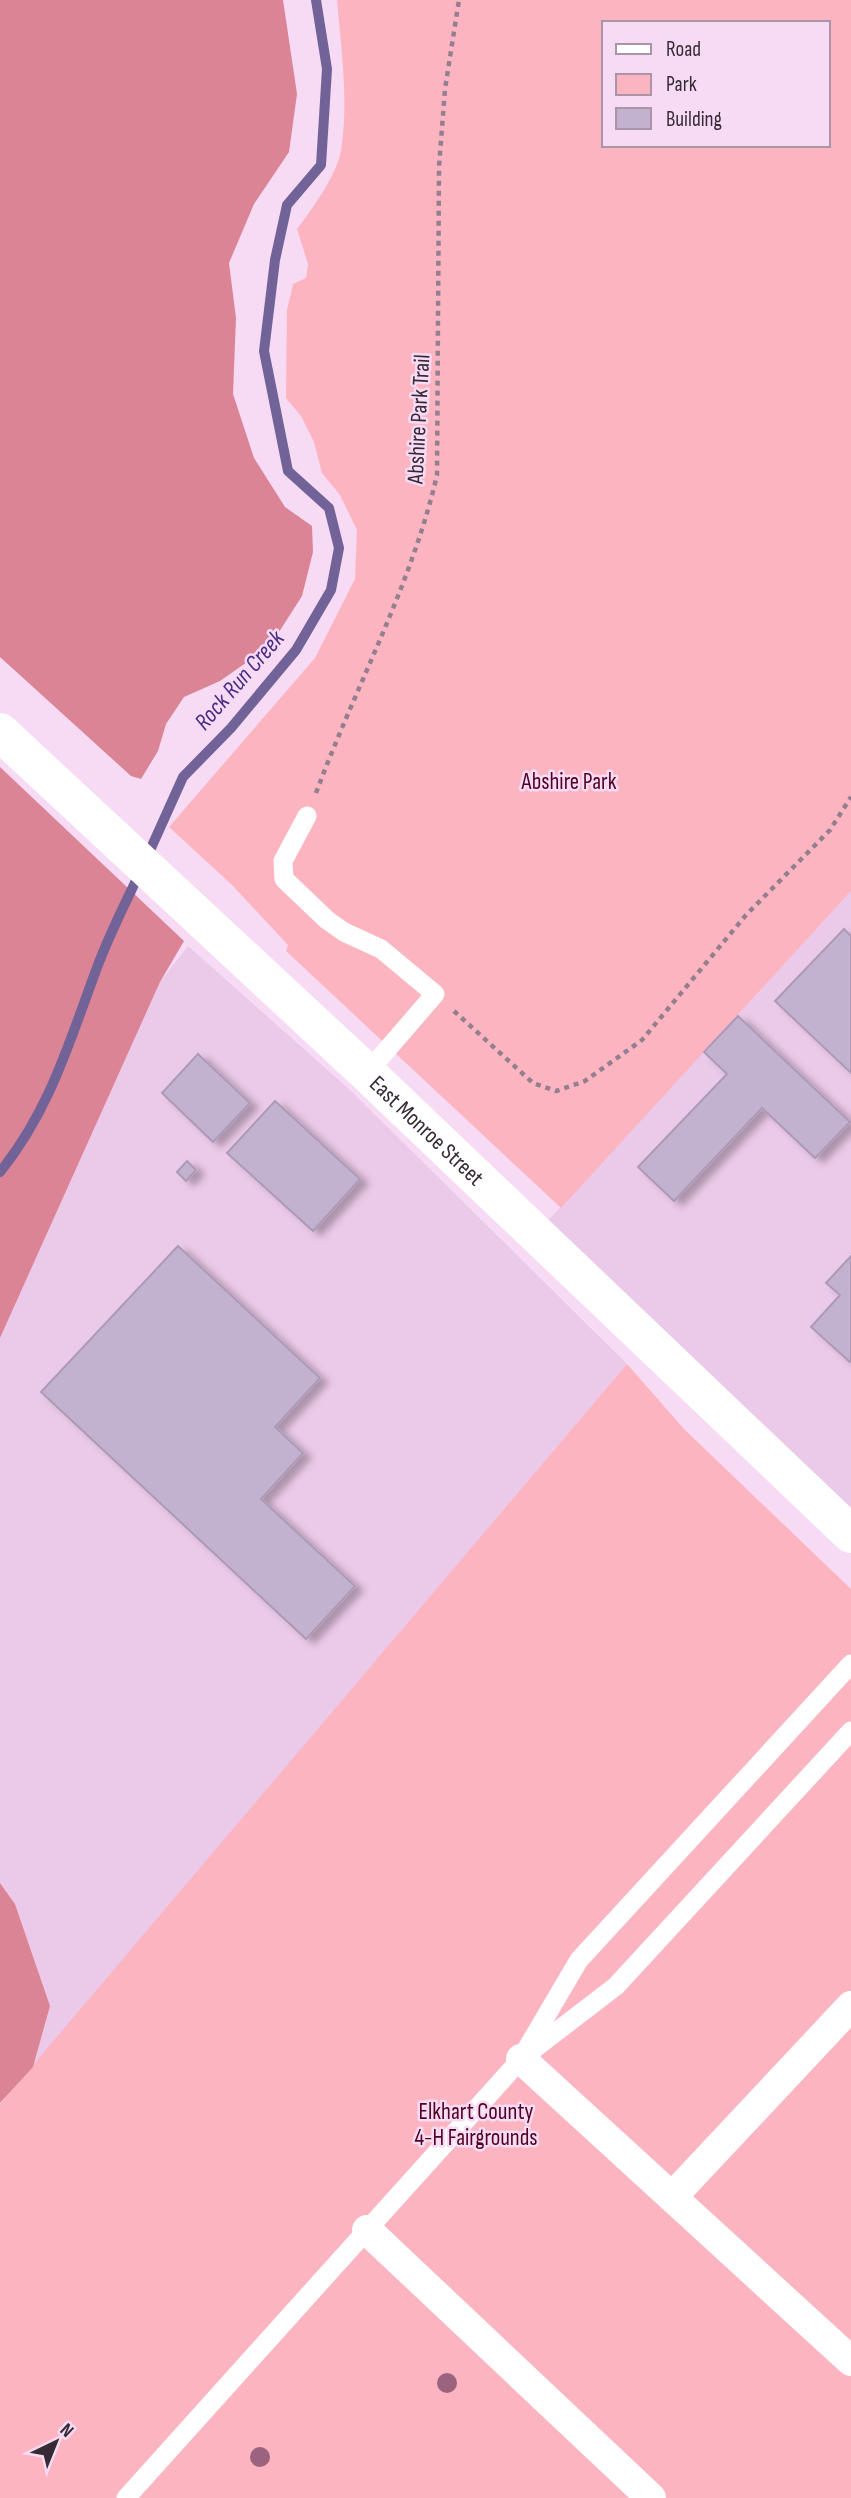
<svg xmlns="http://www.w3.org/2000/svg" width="851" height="2498" font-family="'Sofia Sans Condensed',sans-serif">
	<defs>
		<filter id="shadow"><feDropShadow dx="8" dy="4.5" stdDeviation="3.5" flood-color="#0004"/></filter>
	</defs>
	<rect width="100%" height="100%" fill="#f7daf4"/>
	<!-- built -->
	<path fill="#ebc9e8" d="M851 891V1513L544 1225Z
		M188 946 350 1090 627 1364 33 2067 50 2006 15 1904 0 1883V1338L160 982Z"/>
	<!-- green -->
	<path fill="#fdb4c1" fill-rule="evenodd" d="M337 0H851V891L561 1208 286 951 288 945 231 884 169 827 315 658 355 579 357 530 340 495 322 473 314 442 301 416 286 398 287 310 293 284 306 278 308 264 297 229C311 211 338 173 341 150 349 101 341 49 337 0ZM604 23H828V145H604Z
		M627 1364 684 1429 851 1589V2498H0V2104Z"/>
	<!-- forest -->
	<path fill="#db8496" d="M0 0H283L297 94 289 152 254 204 229 263 236 318 233 394 254 458 285 507 312 526 313 552 302 596 270 646 220 681 184 697 166 724 158 751 141 779 131 776 0 657Z
		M0 767 184 941 160 982 0 1338Z
		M0 1883 15 1904 50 2006 33 2067 0 2103Z"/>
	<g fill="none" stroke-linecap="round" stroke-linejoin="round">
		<!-- stream -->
		<path stroke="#716398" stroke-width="10" d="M147 857 183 777 231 728 296 650 331 590 339 548 329 508 288 471 264 351 275 260 287 205 321 165 327 69 316 0
			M0 1172C51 1109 70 1039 98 965 110 933 126 902 140 872"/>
	</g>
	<!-- building -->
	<path fill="#c3b1d0" stroke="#ac9ab8" stroke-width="2" filter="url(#shadow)" d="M844 929 851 936V1073L775 1001Z
		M738 1016 850 1122 815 1158 762 1108 674 1201 638 1167 727 1074 704 1052Z
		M198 1054 250 1103 213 1142 162 1093Z
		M275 1101 360 1179 313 1231 227 1153Z
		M187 1161 196 1170 186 1181 177 1172Z
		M178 1246 320 1378 275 1427 303 1453 261 1499 355 1586 306 1639 41 1392Z
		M851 1256V1361L850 1362 811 1327 840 1295 826 1283Z"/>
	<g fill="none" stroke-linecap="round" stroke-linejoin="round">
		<!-- path -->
		<path stroke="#927f90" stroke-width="4.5" stroke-dasharray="5 5" stroke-linecap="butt" d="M316 793C356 685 411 587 437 475L439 167 445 89 459 0
			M454 1011 533 1083 556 1091 585 1081 642 1040 746 915 830 830 851 797"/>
		<!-- service -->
		<path stroke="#fff" stroke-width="19" d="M307 816 283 861 284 879 327 920 344 932 381 949 435 994 367 1073
			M526 2050 579 1960 851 1664
			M126 2498 521 2059 616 1986 851 1731"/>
		<!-- pedestrian -->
		<path stroke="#fff" stroke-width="30" d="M521 2059 851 2361
			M672 2197 851 2006
			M367 2230 651 2498"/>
		<!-- tertiary -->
		<path stroke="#fff" stroke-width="38" id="s1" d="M0 732 367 1073 851 1534"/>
	</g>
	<!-- trees -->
	<g fill="#9c637f">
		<circle cx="447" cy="2383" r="10"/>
		<circle cx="260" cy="2457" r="10"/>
	</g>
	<g text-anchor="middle" stroke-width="5" stroke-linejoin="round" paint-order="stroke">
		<!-- street labels -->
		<g font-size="23" fill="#362b35" stroke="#f7daf4">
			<text transform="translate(418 419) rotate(-87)" y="8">Abshire Park Trail</text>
			<text dy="8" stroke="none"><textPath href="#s1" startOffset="584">East Monroe Street</textPath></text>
		</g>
		<!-- park labels -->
		<g font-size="23" fill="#51011f" stroke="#f7daf4">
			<text x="569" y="789">Abshire Park</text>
			<text x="476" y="2119">Elkhart County<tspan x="476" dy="26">4-H Fairgrounds</tspan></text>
		</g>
		<!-- water labels -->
		<g font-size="24" font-style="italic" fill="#482e85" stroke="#f7daf4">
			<text transform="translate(239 680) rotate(-49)" y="8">Rock Run Creek</text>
		</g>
	</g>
	<!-- legend -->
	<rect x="602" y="21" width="228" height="126" fill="#f7daf4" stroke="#aa94a8" stroke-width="2"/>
	<rect x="616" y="44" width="35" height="10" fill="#ffffff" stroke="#aa94a8" stroke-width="2"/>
	<text x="666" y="56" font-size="21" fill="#362b35">Road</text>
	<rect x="616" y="74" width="35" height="21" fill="#fdb4c1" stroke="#aa94a8" stroke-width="2"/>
	<text x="666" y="91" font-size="21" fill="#362b35">Park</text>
	<rect x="616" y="108" width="35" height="21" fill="#c3b1d0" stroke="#aa94a8" stroke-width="2"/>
	<text x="666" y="126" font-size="21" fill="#362b35">Building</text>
	<!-- north arrow -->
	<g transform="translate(56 2442) rotate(43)" stroke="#f7daf4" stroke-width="5" paint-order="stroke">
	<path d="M0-5L12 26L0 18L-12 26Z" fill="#362b35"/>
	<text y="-10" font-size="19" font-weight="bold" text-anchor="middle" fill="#362b35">N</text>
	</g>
</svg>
